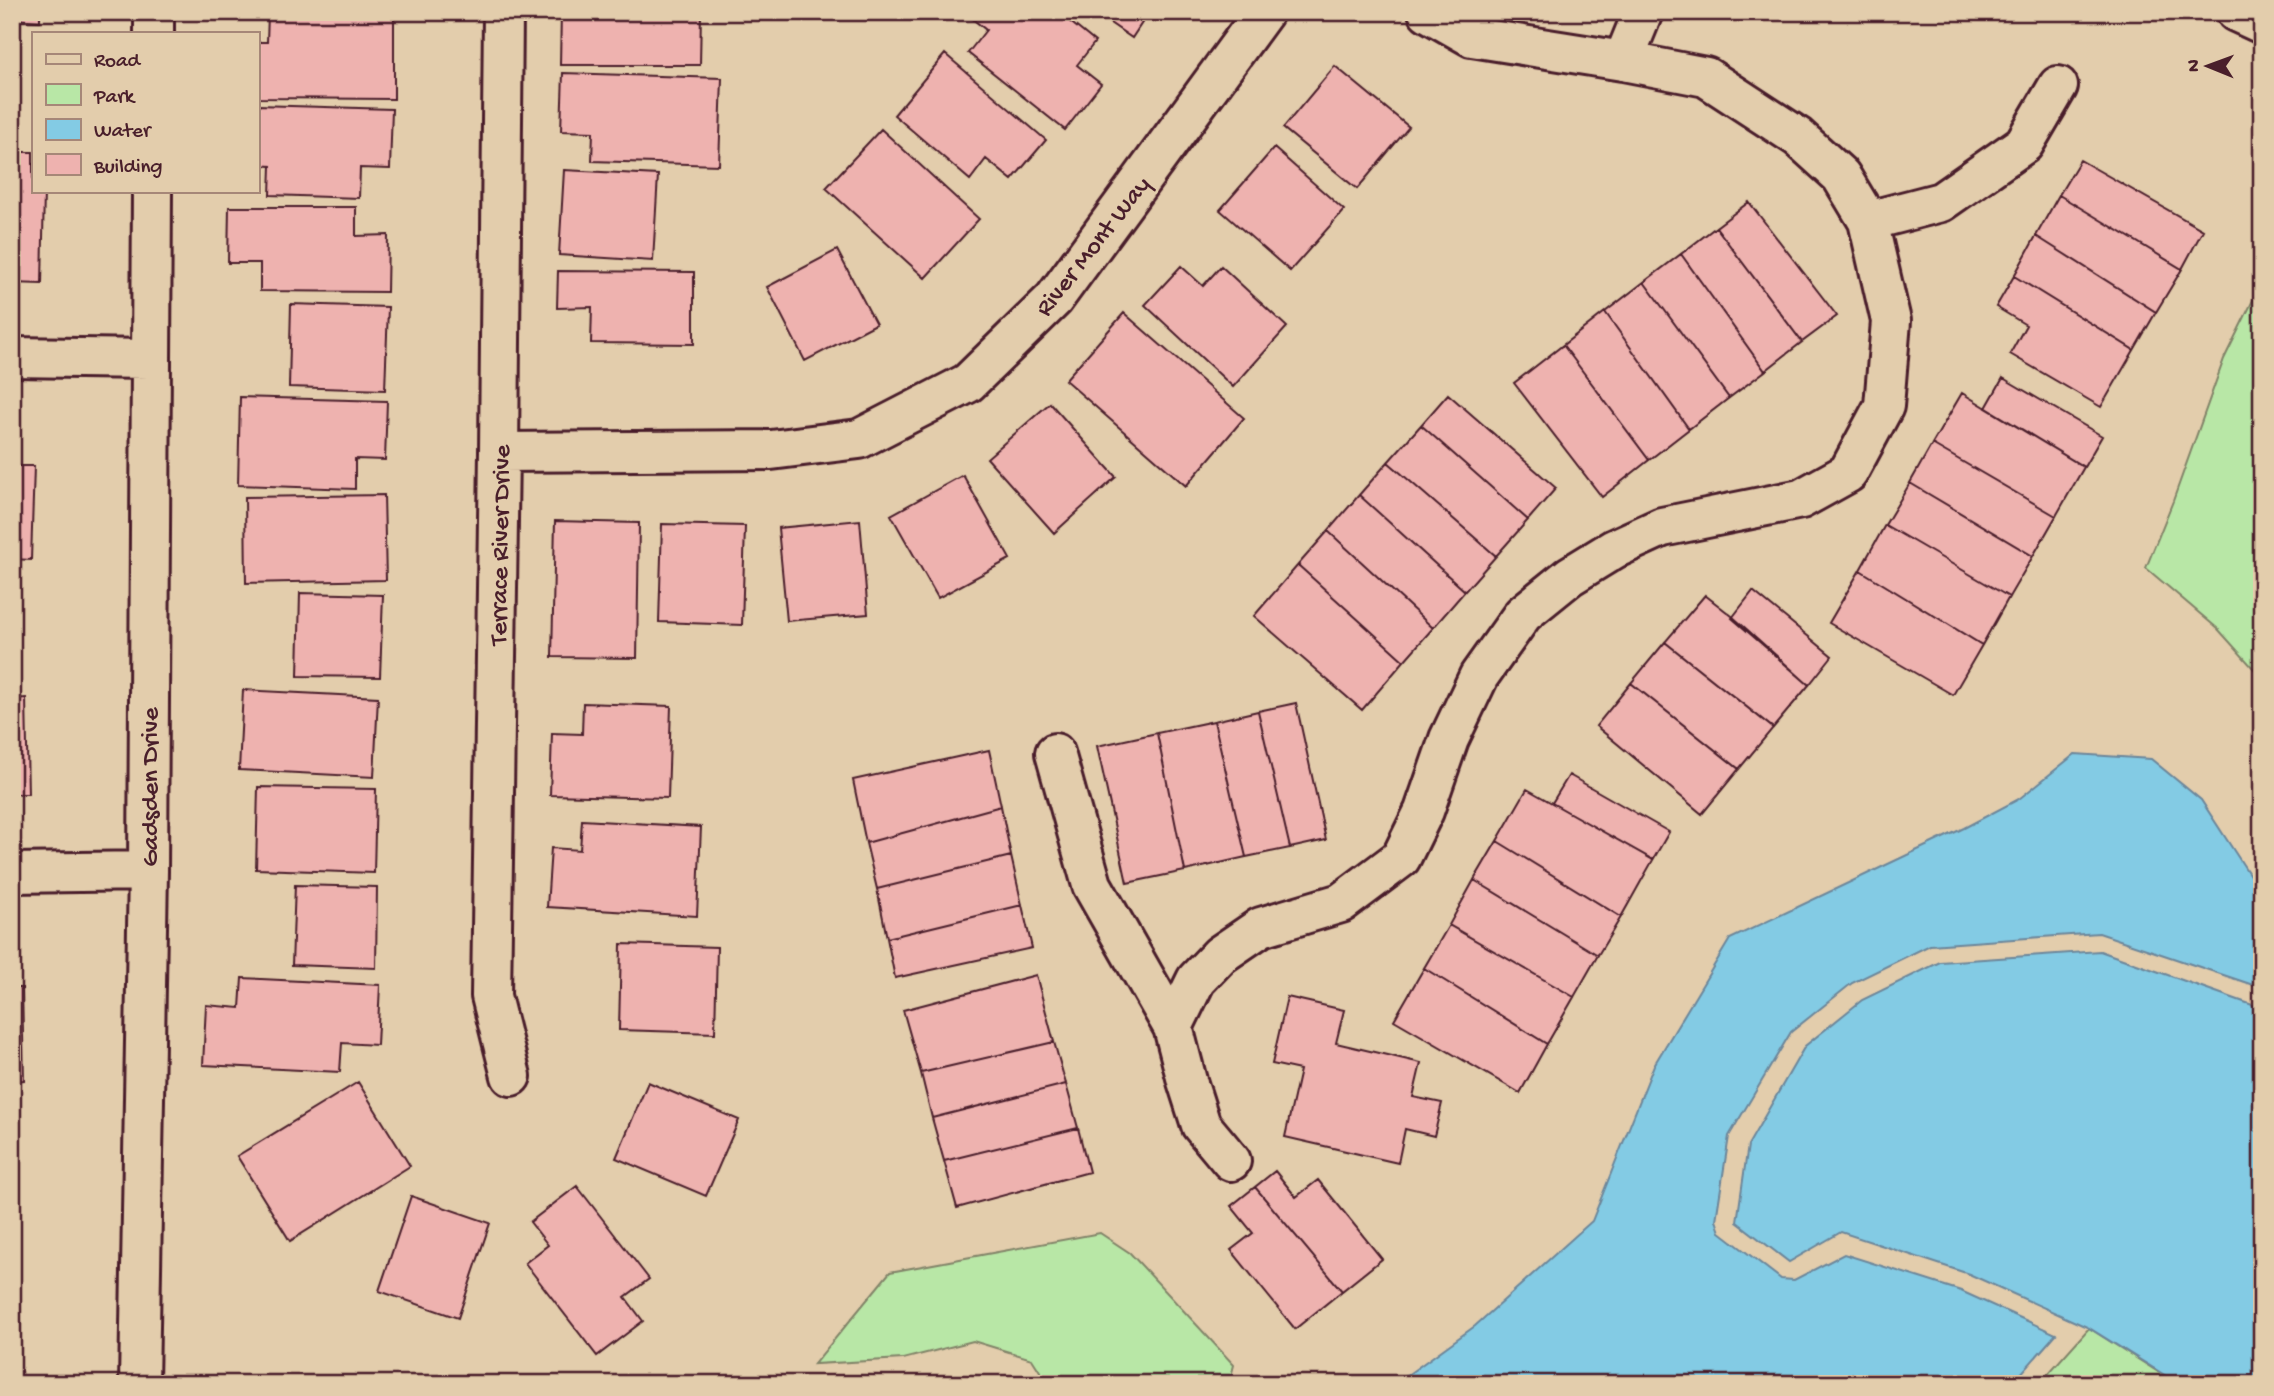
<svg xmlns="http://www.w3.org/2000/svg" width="2274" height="1396" font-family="'Gochi Hand',sans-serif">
	<rect width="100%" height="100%" fill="#e3cdac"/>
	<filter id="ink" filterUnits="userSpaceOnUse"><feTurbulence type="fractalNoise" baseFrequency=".0143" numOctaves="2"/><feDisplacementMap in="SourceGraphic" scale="14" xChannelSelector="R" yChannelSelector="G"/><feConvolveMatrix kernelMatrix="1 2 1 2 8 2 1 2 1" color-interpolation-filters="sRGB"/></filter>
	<g filter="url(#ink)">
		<!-- green -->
		<path fill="#b8e7a6" stroke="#818368" stroke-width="2" d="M2262 282V678L2218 629 2146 568 2173 501 2224 359Z
			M1100 1233 1130 1253 1234 1365 1229 1384H1048L1032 1359 973 1341 903 1359 814 1364 890 1272Z
			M2089 1328 2174 1382 2179 1384H2039Z"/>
		<!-- water -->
		<path fill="#83cbe4" stroke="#6c869a" stroke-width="2" d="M2075 754 2151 759 2201 800 2262 894V988L2099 933 1930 945 1852 983 1791 1032 1729 1136 1716 1220 1720 1232 1781 1279 1794 1280 1844 1254 1961 1291 2056 1334 2012 1384H1395L1475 1326 1592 1221 1654 1065 1730 939 1964 828 2019 799Z
			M2100 951 2258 1007 2262 1010V1384H2179L2089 1328 1969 1274 1841 1232 1789 1262 1737 1222 1748 1145 1805 1046 1862 1000 1940 962Z"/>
		<!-- building -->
		<path fill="#eeb2af" stroke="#4a1f2b" stroke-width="2" d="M12 12H40V21L12 19Z
			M561 12H701L700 65H560Z
			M964 12H1058L1095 42 1077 65 1101 84 1065 130 968 53 986 30Z
			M1094 12H1149L1132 38Z
			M268 14H394V99L257 98V42H267Z
			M945 54 1046 140 1012 180 986 159 970 180 894 115Z
			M1335 66 1409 127 1357 189 1283 128Z
			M563 73 722 78 719 165 592 161 593 132 561 131Z
			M257 105 392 109 390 169 360 168 359 198 270 195 271 166 257 165Z
			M881 129 979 219 925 278 826 188Z
			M1274 148 1344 210 1290 271 1220 210Z
			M12 152H33V191H44L42 284 12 283Z
			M2080 160 2203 230 2182 269 2059 195Z
			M564 170 658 175 653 261 559 255Z
			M2059 195 2182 269 2156 312 2036 236Z
			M1749 202 1837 316 1802 342 1716 227Z
			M229 207H356V236L388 235 387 292 260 291V263H228Z
			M1716 227 1802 342 1765 371 1681 254Z
			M2036 236 2156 312 2134 350 2014 276Z
			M837 250 876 324 805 361 767 287Z
			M1681 254 1765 371 1729 398 1644 282Z
			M1181 266 1203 286 1221 266 1287 327 1233 387 1145 305Z
			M558 271 694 272V344L591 343 592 307 557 308Z
			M2014 276 2134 350 2101 407 2010 354 2026 325 1996 307Z
			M1644 282 1729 398 1689 429 1605 312Z
			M291 304 388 307 385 390 289 387Z
			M1605 312 1689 429 1649 460 1563 345Z
			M1124 313 1244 418 1186 486 1065 380Z
			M1563 345 1649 460 1602 497 1514 383Z
			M2003 378 2102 436 2084 467 1986 408Z
			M1962 393 2084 467 2056 516 1932 444Z
			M1448 394 1556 488 1528 520 1421 425Z
			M240 397 387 401 385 460 355 459V489L238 485Z
			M1050 403 1116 477 1054 533 987 458Z
			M1421 425 1528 520 1496 556 1388 462Z
			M1932 444 2056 516 2033 556 1910 483Z
			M1388 462 1496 556 1465 591 1359 495Z
			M12 466H34L31 560 12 559Z
			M963 475 1010 559 938 598 891 515Z
			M1910 483 2033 556 2009 597 1885 525Z
			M384 495 386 580 246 583 245 497Z
			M1359 495 1465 591 1433 628 1328 531Z
			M860 520 868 614 787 621 778 528Z
			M555 521 639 523 637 658 552 657Z
			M662 524 745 526 742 625 659 622Z
			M1885 525 2009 597 1982 645 1860 570Z
			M1328 531 1433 628 1404 661 1298 565Z
			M1298 565 1404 661 1362 710 1254 616Z
			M1860 570 1982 645 1953 695 1829 623Z
			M1753 591 1832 656 1809 685 1732 618Z
			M300 593 383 595 380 677 298 676Z
			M1705 595 1732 616 1809 685 1773 728 1665 642Z
			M1665 642 1773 728 1739 769 1631 683Z
			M1631 683 1739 769 1702 814 1596 726Z
			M243 690 378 697 374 777 239 770Z
			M26 698 28 794H12V699Z
			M583 703 671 706 668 798 550 795 552 733 582 734Z
			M1296 703 1326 840 1290 848 1258 711Z
			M1258 711 1290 848 1246 857 1214 721Z
			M1214 721 1246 857 1185 871 1157 733Z
			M1157 733 1185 871 1127 883 1097 746Z
			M989 750 1001 806 866 843 853 780Z
			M1569 775 1669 832 1653 860 1552 803Z
			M258 787 376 789 374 873 256 869Z
			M1527 789 1653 860 1621 917 1497 841Z
			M1001 806 1011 856 877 889 866 843Z
			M582 820 701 827 697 916 547 907 551 848 580 850Z
			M1497 841 1621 917 1598 955 1474 880Z
			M1011 856 1022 905 887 938 877 889Z
			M1474 880 1598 955 1574 997 1449 925Z
			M295 885 377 887 376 968 292 965Z
			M1022 905 1032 948 895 978 887 938Z
			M1449 925 1574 997 1547 1044 1424 968Z
			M621 944 717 947 715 1033 619 1030Z
			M1424 968 1547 1044 1520 1093 1394 1020Z
			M1036 975 1054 1042 921 1073 903 1010Z
			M242 978 380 985 377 1045 342 1043 340 1072 203 1065 206 1005 240 1008Z
			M12 988H22L24 1080 12 1081Z
			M1287 997 1344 1010 1336 1043 1421 1063 1413 1097 1442 1103 1434 1136 1405 1129 1398 1163 1285 1137 1300 1070 1272 1064Z
			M1054 1042 1066 1084 932 1118 921 1073Z
			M358 1082 410 1166 290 1241 237 1156Z
			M648 1082 739 1120 706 1196 616 1158Z
			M1066 1084 1078 1128 944 1161 932 1118Z
			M1078 1128 1089 1172 957 1208 944 1161Z
			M1275 1171 1296 1197 1318 1180 1382 1259 1342 1291 1255 1187Z
			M577 1186 649 1279 625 1297 643 1321 597 1356 525 1263 548 1245 530 1222Z
			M12 1187H18L17 1258H12Z
			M1255 1187 1342 1291 1295 1329 1231 1250 1253 1233 1231 1206Z
			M411 1196 490 1223 458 1318 379 1291Z"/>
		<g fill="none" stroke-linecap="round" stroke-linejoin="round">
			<!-- minor casing -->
			<g stroke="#4a1f2b" stroke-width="44">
				<path id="minor" d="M503 12 499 452 491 996 511 1076
					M2236 12 2262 24
					M154 33V12
					M1623 61 1643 12
					M1868 221 1941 202 2024 144 2058 86
					M12 357 149 359
					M499 452 771 450 859 439 968 383 1054 299 1264 12
					M1055 753 1092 885 1173 1027 1187 1081 1201 1125 1231 1161
					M12 873 148 871
					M1173 1027 1196 980 1220 955 1261 927 1341 903 1401 858 1424 811 1449 739 1479 676 1523 614 1570 576 1614 549 1662 527 1801 499 1848 473 1884 406 1891 321 1868 221 1841 176 1798 137 1706 77 1623 61 1472 37 1428 12
					M139 1384 148 871 152 191"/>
			</g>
			<!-- minor -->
			<use href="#minor" stroke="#e3cdac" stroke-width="38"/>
		</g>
	</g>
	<g text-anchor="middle" stroke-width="5" stroke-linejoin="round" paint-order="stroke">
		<!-- street labels -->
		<g font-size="26" fill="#4a1f2b" stroke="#e3cdac">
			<text transform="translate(1091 245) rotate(-52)" y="9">River Mont Way</text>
			<text transform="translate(498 545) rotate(-89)" y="9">Terrace River Drive</text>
			<text transform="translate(148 787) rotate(-90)" y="9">Gadsden Drive</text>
		</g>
	</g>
	<!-- margin -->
	<rect width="2274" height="1396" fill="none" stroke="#e3cdac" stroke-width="42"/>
	<rect x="21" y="21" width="2232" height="1354" fill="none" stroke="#4a1f2b" stroke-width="2.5" filter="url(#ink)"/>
	<!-- legend -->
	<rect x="32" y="32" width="228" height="161" fill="#e3cdac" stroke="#a68778" stroke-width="2"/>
	<rect x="46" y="54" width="35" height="10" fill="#e3cdac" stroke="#a68778" stroke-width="2"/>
	<text x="94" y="66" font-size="21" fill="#4a1f2b">Road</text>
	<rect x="46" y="84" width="35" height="21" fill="#b8e7a6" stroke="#a68778" stroke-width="2"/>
	<text x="94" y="102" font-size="21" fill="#4a1f2b">Park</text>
	<rect x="46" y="119" width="35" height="21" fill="#83cbe4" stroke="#a68778" stroke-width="2"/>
	<text x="94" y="136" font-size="21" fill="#4a1f2b">Water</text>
	<rect x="46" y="154" width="35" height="21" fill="#eeb2af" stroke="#a68778" stroke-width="2"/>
	<text x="94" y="172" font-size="21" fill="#4a1f2b">Building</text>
	<!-- north arrow -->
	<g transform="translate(2208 66) rotate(271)" stroke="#e3cdac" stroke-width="5" paint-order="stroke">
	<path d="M0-5L12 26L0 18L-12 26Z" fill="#4a1f2b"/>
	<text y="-10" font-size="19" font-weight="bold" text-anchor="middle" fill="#4a1f2b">N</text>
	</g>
</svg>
